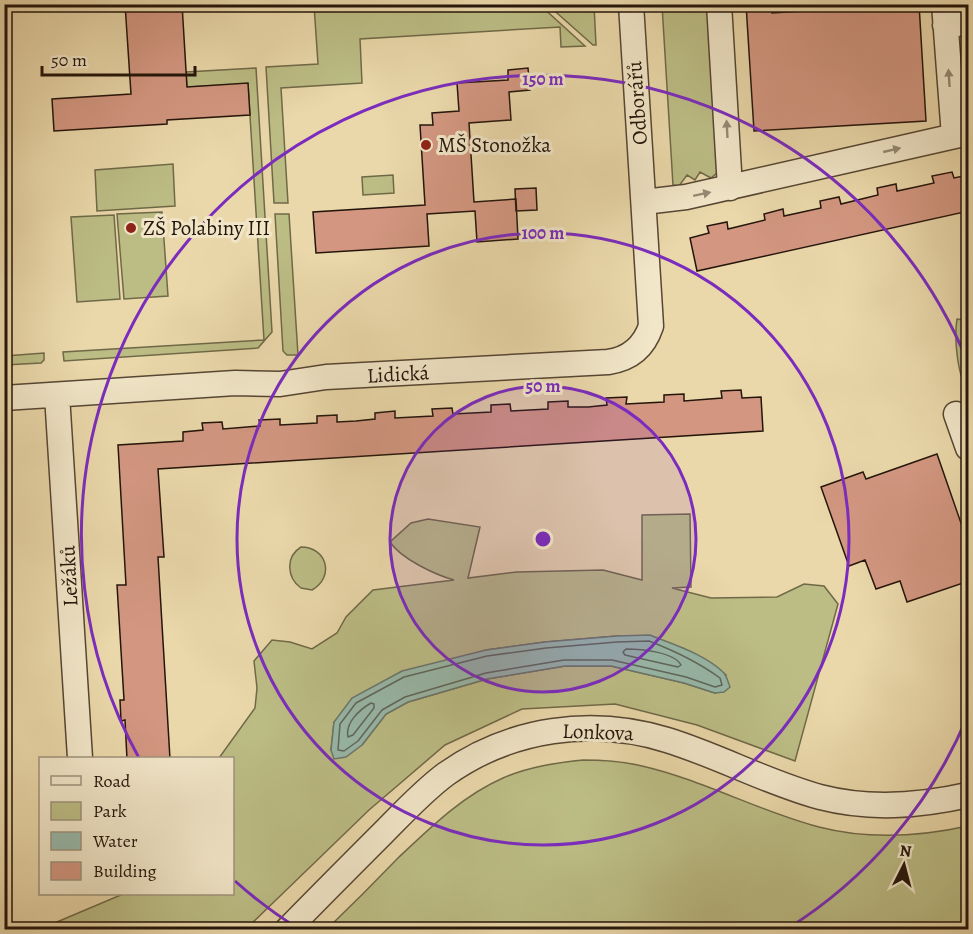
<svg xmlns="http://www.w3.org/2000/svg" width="973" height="934" font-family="Alegreya,serif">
	<rect width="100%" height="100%" fill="#ead8aa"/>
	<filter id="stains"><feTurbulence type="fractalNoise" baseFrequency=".00333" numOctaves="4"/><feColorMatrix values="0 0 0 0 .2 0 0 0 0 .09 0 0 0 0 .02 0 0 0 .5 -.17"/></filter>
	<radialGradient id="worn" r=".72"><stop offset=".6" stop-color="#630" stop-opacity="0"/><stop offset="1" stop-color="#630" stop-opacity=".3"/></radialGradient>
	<!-- green -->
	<path fill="#bcbd85" stroke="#706948" stroke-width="1.5" fill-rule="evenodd" d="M314 5H540L585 46 561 47 560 27 360 39 362 83 281 88 288 203H274L266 67 318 64Z
		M548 5H594L596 45H593Z
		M662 5H711L718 172 711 178 700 172 695 180 687 175 679 186 673 185Z
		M256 68 272 332 258 348 64 361 63 352 264 340 248 84 187 87 186 72Z
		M173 164 175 206 97 211 95 170Z
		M393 175 394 193 363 195 362 177Z
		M162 212 168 296 124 299 117 214Z
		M275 214H289L298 355H287L283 351Z
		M114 215 120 299 77 302 71 217Z
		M957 319 968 321V390C957 376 954 337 957 319Z
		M44 353V360L41 363 5 365V356Z
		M690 514 691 587 672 588 711 598 777 597 804 584 824 586 838 604 795 761 697 725 615 704 522 709 445 745 369 810 246 929 38 930 123 894H232V758H219L255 708 257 688 254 661 272 640 290 642 312 649 337 633 346 617 373 590 454 580C436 575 401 559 390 542L411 523 428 519 480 527 468 578 517 572 603 570 642 580V515ZM617 636 683 648 726 675 715 693 684 683 611 666H565L487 679 408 702 386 714 362 745 331 750 334 722 486 650 545 642Z
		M301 547C327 547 335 577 312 590L301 588C287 578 285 557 301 547Z
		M583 760C603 760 622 761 642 766 703 780 758 811 819 827 869 840 918 837 968 826V929H327C351 906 375 882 398 858 430 828 462 796 503 778 528 767 555 763 583 760Z"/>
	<!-- water -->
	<path fill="#98b9ab" stroke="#6a776b" stroke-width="1.5" d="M650 635C674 645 705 654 724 673 727 677 728 682 730 687L724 692 715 693 684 683 611 666H565L487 679 408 702 386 714 362 745 346 757 334 759 331 750 334 722 352 698 402 671 486 650 545 642 617 636Z"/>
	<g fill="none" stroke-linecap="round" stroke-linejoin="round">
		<!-- shore -->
		<path stroke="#5e675b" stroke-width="1.5" d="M649 641C675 651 698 662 720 678L722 685 715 687 686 677 612 660H564L486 673 405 697 382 710 358 741 344 751 338 750 340 724 356 703 404 677 487 656 546 648 617 642Z
			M626 649C641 649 674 652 681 665L678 667 625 655 623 652Z
			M371 703 374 704V708L353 735 348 737C345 723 359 710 371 703Z"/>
	</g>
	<!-- building -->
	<path fill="#d39781" stroke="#24150b" stroke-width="1.5" d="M125 4H182L187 87 248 83 250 115 167 120V124L54 131 52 99 131 94Z
		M746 4H772V13L919 4 926 121 754 131Z
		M528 68 530 90 509 92 511 120 469 123 474 202 516 199 518 239 477 242 475 211 427 214 429 246 316 253 313 212 425 205 420 125H433L432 113 459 111 457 83 508 80V70Z
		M952 172 954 178 969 175V211L697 271 690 238 709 233 707 226 727 222 728 229 765 220 764 214 783 209 784 216 821 208 820 201 839 197 841 204 878 195 877 188 896 184 897 191 916 187 934 183 932 176Z
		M536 188 537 210 516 211 515 189Z
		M741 390 742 398 761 397 763 431 158 469 164 557H158L170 759H127L125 720 121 721 120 700H124L117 585H126L118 445 183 441V432L203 430 202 423 222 422 223 429 260 426 259 420 280 419V425L299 424 317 423V416L337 415V422L356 421 375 419V413L395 411V418L433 416 432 409 452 408 453 414 491 412V405L510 404 511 411 548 409V402L568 401V407H588L607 405 606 398 627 397 626 404 664 402V395L684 394V401L722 398 721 391Z
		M937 454 962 526 969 529V581L907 602 900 581 876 589 865 560 849 566 821 487 863 472 866 479Z"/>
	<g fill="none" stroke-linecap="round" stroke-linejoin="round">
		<!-- minor casing -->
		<g stroke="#564633" stroke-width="27">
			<path id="minor" d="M719 4 730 188
				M944 4 954 136
				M945 25 968 23
				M644 202 686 197 968 133
				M57 395 80 758
				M4 398 235 383 280 384 326 377 608 362C630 359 644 347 651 326L631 4
				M956 414 968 448
				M287 930C319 897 351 865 383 833 403 813 423 791 446 774 511 728 592 717 667 740 719 756 768 783 820 797 870 810 919 806 968 795"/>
		</g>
		<!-- minor -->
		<use href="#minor" stroke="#f1e6c8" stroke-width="24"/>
	</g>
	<!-- one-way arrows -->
	<defs><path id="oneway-solid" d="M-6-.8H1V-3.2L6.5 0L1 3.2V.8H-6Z" transform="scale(1.5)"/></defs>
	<g fill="#958873">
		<use href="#oneway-solid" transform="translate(949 78) rotate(-94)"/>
		<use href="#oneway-solid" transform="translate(727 129) rotate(-93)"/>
		<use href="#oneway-solid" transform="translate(892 150) rotate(-13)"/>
		<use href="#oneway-solid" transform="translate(702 194) rotate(-12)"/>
	</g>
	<!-- distance rings -->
	<circle cx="543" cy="539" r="153" fill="#7b2cbf" fill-opacity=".12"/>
	<g fill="none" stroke="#7b2cbf" stroke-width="3">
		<circle cx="543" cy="539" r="153"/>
		<circle cx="543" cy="539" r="306"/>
		<path d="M968 715A460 460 0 0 1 787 929M299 929A460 460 0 0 1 235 881M139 758A460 460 0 1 1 968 363"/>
	</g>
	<!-- markers -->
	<g fill="#8f2418" stroke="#f1e6c8" stroke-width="2">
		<circle cx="426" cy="145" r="6"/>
		<circle cx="131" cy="228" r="6"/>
	</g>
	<g text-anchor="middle" stroke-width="6" stroke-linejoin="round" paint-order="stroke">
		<!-- street labels -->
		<g font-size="21" fill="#24150b" stroke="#f1e6c8">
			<text transform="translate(637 103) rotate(-94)" y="7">Odborářů</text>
			<text transform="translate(398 374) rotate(-3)" y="7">Lidická</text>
			<text transform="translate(69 576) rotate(-93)" y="7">Ležáků</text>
			<text transform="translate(598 732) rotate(2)" y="7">Lonkova</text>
		</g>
		<!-- poi labels -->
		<g font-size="21" fill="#24150b" stroke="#f1e6c8" text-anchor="start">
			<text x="438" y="152">MŠ Stonožka</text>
			<text x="143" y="235">ZŠ Polabiny III</text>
		</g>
	</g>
	<circle cx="543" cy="539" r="9" fill="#7b2cbf" stroke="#f1e6c8" stroke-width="3"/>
	<g font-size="18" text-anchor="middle" font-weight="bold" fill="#7b2cbf" stroke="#f1e6c8" stroke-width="6" stroke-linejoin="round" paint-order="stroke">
		<text x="543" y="85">150 m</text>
		<text x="543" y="239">100 m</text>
		<text x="543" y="392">50 m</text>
	</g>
	<!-- margin -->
	<rect width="973" height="934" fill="none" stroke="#ead8aa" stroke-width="24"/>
	<rect x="6" y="6" width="961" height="922" fill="none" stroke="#24150b" stroke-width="3"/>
	<rect x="12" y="12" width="949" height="910" fill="none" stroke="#24150b" stroke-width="1.5"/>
	<!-- legend -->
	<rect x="39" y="757" width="195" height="138" fill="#f1e6c8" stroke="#9f927c" stroke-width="1.5"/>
	<rect x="51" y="776" width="30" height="9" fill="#f1e6c8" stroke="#9f927c" stroke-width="1.5"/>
	<text x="93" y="787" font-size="18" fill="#24150b">Road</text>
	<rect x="51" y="802" width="30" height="18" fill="#bcbd85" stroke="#9f927c" stroke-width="1.5"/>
	<text x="93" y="817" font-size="18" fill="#24150b">Park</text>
	<rect x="51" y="832" width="30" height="18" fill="#98b9ab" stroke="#9f927c" stroke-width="1.5"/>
	<text x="93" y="847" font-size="18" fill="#24150b">Water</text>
	<rect x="51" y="862" width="30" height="18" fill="#d39781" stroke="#9f927c" stroke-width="1.5"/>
	<text x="93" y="877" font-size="18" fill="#24150b">Building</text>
	<!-- north arrow -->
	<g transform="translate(904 865) rotate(6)" stroke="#f1e6c8" stroke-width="4.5" paint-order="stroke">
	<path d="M0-4.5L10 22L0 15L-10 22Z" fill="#24150b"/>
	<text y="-9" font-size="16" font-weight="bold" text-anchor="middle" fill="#24150b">N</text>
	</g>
	<!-- scale -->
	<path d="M42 66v9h153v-9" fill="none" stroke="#24150b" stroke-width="3"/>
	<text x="51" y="66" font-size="18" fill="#24150b" stroke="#f1e6c8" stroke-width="4.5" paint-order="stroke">50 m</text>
	<rect width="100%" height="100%" filter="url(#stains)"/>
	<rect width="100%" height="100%" fill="url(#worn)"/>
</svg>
